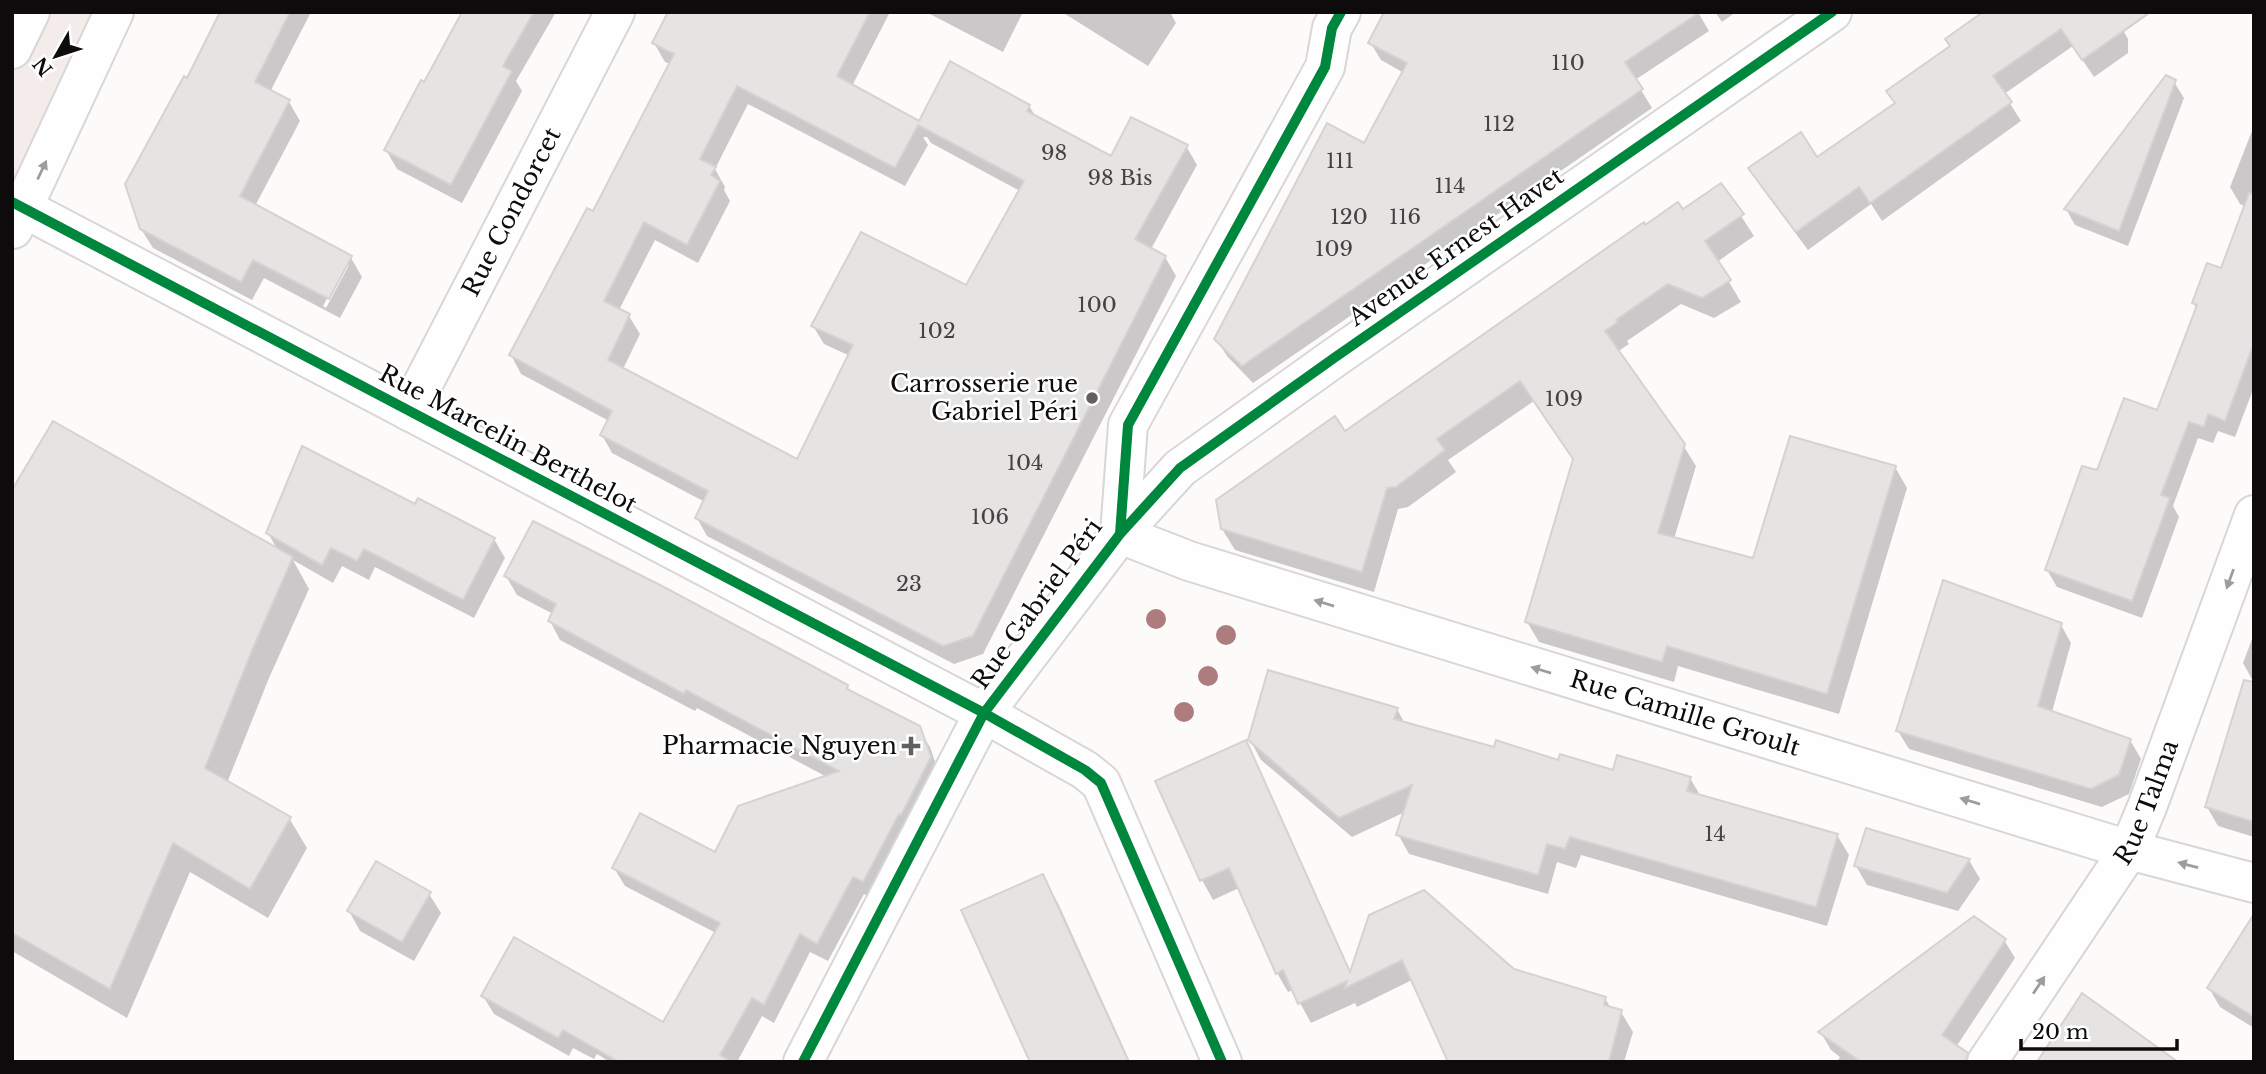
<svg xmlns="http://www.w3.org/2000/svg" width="2266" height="1074" font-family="'Libre Baskerville',serif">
	<rect width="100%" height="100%" fill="#fdfbfa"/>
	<!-- built -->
	<path fill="#f3eceb" d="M12 12H118L12 232Z"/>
	<!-- shadow -->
	<path fill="#0003" fill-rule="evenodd" d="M223 12H311L270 92 289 102 300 121 255 206 351 258 362 277 340 318 264 278 252 300 153 248 141 229 188 80ZM345 265H349L326 308 323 306Z
		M464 12H556L516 81 522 91 462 203 397 169 386 150 425 85Z
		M670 12H890L852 86 920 123 1029 106 1036 117 1111 158 1186 146 1197 165 1151 249 1165 257 1176 276 983 654 954 664 707 536 697 518 705 502 612 453 602 435 609 421 521 374 511 355 594 214 670 64 665 62 654 43ZM748 104 905 186 928 145 923 137H927L931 143 1020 191 967 287 813 326 824 344 850 356 797 461 623 369 640 334 629 316 619 310 655 240 698 263 730 201 724 190 725 187 715 169Z
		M926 12H1023L1003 52Z
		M1062 12H1170L1176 23 1148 66Z
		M1695 12 1699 14 1709 31 1635 80 1652 108 1253 383 1227 356 1216 339 1365 145 1404 73 1381 60 1370 42Z
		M1715 12H1736L1722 22Z
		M1986 12H2152L2124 32 2128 39V53L2094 77 2073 46 2004 94 2021 121 1882 221 1871 204 1808 250 1761 187 1751 169 1817 159 1896 104Z
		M2174 82 2184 98 2128 246 2075 225 2066 209Z
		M2254 126V387L2235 437 2218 431 2213 443 2198 438 2173 506 2179 517 2142 618 2057 587 2047 570 2098 473 2158 412 2197 309 2193 303 2222 271 2246 207 2240 204 2230 187Z
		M1721 185 1754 236 1717 262 1741 302 1714 318 1681 304 1627 341 1629 344 1617 352 1683 445 1696 466 1674 539 1754 561 1895 467 1907 488 1839 714 1678 666 1674 682 1539 642 1527 622 1574 461 1534 401 1448 460 1456 472 1408 507 1398 509 1374 592 1235 550 1222 529 1345 433 1645 227 1682 212Z
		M12 494 278 551 268 533 416 507 494 539 505 558 474 618 375 567 369 580 342 566 333 583 293 560 309 589 269 678 227 783 289 818 307 848 268 918 190 872 127 1018 12 951Z
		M506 576 847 687 851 693 918 728 930 747 940 776 874 900 864 894 828 961 810 952 774 1023 762 1016 737 1062H610L597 1054 594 1059 573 1048 569 1056 494 1014 483 996 664 1025 716 933 625 886 614 868 716 855 827 777 697 708 695 711 560 640 550 621 553 614 517 595Z
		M2061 625 2071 643 2052 712 2130 740 2141 759 2129 794 2102 807 1909 749 1898 731Z
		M2254 634V683L2243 663Z
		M1397 709 1405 724 1495 749 1614 773 1690 778 1701 797 1837 835 1849 855 1827 926 1581 855 1576 868 1557 862 1548 894 1409 854 1398 834 1405 812 1352 837 1261 760 1250 740Z
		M1245 742 1256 762 1351 973 1370 916 1513 970 1605 998 1611 1009 1621 1012 1633 1032 1624 1062H1450L1412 980 1357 1007 1355 1003 1311 1023 1293 990 1288 992 1277 973 1239 888 1213 900 1202 880Z
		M2254 754V837L2218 826 2207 807Z
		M1969 860 1980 879 1958 911 1867 885 1856 866Z
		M1042 876 1058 903 1130 1062H1032Z
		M429 894 441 913 414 961 360 931 349 911Z
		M2254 938V1028L2220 1007 2209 988Z
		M2004 940 2015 958 1952 1053 1960 1062H1837L1840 1057 1831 1050 1821 1033Z"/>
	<!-- building -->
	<path fill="#e6e4e3" stroke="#d5d2d2" stroke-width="2" fill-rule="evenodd" d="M220 12H290L255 82 290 100 240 196 352 256 329 299 253 260 241 282 140 229 125 184 184 76 187 78Z
		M462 12H534L503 66 512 71 451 185 384 150 421 80 424 82Z
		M668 12H870L837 76 919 121 950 61 1030 105 1027 111 1111 156 1131 117 1188 145 1135 239 1166 256 973 636 943 646 695 518 708 491 600 435 612 411 509 355 587 208 593 211 674 54 652 43ZM737 86 895 168 918 125 1024 181 966 285 861 232 811 326 853 345 797 459 608 360 630 314 604 301 644 222 687 245 720 181 711 175 716 167 700 159Z
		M1384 12H1700L1625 62 1643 89 1242 366 1214 339 1327 123 1364 143 1407 63 1368 43Z
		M1983 12H2150L2082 60 2061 29 1993 76 2012 102 1870 203 1859 187 1796 232 1748 168 1801 132 1817 157 1895 103 1886 91 1950 46 1945 39Z
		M2166 75 2176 80 2119 231 2064 209Z
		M1721 183 1744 214 1705 241 1731 280 1702 298 1668 284 1616 320 1618 322 1605 331 1685 444 1658 533 1753 558 1790 436 1896 466 1827 694 1667 646 1662 662 1525 622 1573 459 1520 381 1437 439 1445 450 1396 487 1387 488 1362 572 1221 529 1216 500 1335 416 1345 431 1644 222 1645 225 1678 202 1683 209Z
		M2249 193 2254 194V343L2225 421 2208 414 2204 427 2189 422 2161 495 2170 498 2132 601 2045 570 2082 466 2097 470 2124 398 2157 410 2197 305 2192 303 2207 263 2221 268Z
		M53 421 293 557 253 648 205 768 291 817 250 889 173 843 110 989 12 933V490Z
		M302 446 415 504 418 498 495 538 463 600 364 549 357 561 331 548 322 565 266 533Z
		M533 521 660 585 848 685 847 689 920 726 931 757 901 815 899 814 863 882 853 877 817 944 800 934 764 1005 752 998 720 1055 732 1062H619L563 1030 558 1038 481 996 514 937 663 1022 720 923 612 868 640 813 715 852 738 806 839 771 686 690 684 694 548 621 556 604 504 576Z
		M1943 580 2062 623 2038 706 2131 739 2119 775 2091 789 1896 731Z
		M1268 670 1398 708 1394 719 1494 747 1496 740 1558 760 1560 754 1613 770 1617 755 1691 777 1687 791 1838 834 1816 907 1570 837 1565 849 1547 844 1538 875 1396 835 1412 785 1339 818 1248 740Z
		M2244 680 2254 682V822L2205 807Z
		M1246 740 1350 972 1369 915 1424 890 1514 969 1606 997 1604 1005 1622 1010 1609 1062H1448L1402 960 1345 988 1347 981 1298 1004 1283 970 1276 974 1229 868 1200 881 1155 781Z
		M1866 828 1970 859 1947 893 1854 866Z
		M376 861 431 892 402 942 347 911Z
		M1043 874 1129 1062H1030L961 910Z
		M2254 914V1017L2207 988Z
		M1974 916 2006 939 1942 1035 1968 1053 1965 1062H1861L1818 1032Z
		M2082 993 2178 1062H2037Z"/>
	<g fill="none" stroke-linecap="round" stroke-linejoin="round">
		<!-- minor casing -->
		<g stroke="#d8d6d6" stroke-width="42">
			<g id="minor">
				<path d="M12 49 30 12"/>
				<path d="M12 202 984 713 1085 770 1101 783 1222 1062"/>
				<path d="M13 229 114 12"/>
				<path id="s1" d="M409 411 615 12"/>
				<path id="s2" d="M1120 534 1189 561 2129 850 2254 883"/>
				<path d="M1120 534 1128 425 1325 67 1332 28 1341 12"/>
				<path d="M803 1062 984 713 1120 534 1180 468 1334 358 1832 12"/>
				<path id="s3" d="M1987 1062 2129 850 2147 807 2254 515"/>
			</g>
		</g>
		<!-- minor -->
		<use href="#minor" stroke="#fffefe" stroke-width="38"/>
		<!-- cycleway casing -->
		<g stroke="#fff" stroke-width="15">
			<path id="cycleway" d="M12 202 984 713 1085 770 1101 783 1222 1062
				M1120 534 1128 425 1325 67 1332 28 1341 12
				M803 1062 984 713 1120 534 1180 468 1334 358 1832 12"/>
		</g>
		<!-- cycleway -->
		<use href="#cycleway" stroke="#00873e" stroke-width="10"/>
	</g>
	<!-- trees -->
	<g fill="#ac7c7f">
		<circle cx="1156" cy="619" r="10"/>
		<circle cx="1226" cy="635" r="10"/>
		<circle cx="1208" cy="676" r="10"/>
		<circle cx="1184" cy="712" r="10"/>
	</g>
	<!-- one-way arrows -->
	<defs><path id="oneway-solid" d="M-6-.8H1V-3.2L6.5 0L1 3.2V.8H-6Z" transform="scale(1.75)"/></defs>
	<g fill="#9e9d9d">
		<use href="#oneway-solid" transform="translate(42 170) rotate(-65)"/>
		<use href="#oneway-solid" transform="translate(2230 579) rotate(110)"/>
		<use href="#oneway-solid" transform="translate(1324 603) rotate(-163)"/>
		<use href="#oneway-solid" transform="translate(1541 670) rotate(-163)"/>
		<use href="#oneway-solid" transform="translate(1970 801) rotate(-163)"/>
		<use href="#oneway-solid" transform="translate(2188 865) rotate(-165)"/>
		<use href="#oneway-solid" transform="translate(2039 985) rotate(-56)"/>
	</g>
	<!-- markers -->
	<g fill="#615f5f" stroke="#fff" stroke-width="2.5">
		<circle cx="1092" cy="398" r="7"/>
		<path d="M907.5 735.5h7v7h7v7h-7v7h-7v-7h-7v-7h7z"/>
	</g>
	<g text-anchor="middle" stroke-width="5" stroke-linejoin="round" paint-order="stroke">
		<!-- number labels -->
		<g font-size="21" fill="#444242">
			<text x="1568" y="70">110</text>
			<text x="1499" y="131">112</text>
			<text x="1054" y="160">98</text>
			<text x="1340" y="168">111</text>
			<text x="1120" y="185">98 Bis</text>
			<text x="1450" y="193">114</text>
			<text x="1349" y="224">120</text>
			<text x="1405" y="224">116</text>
			<text x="1334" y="256">109</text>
			<text x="1097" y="312">100</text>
			<text x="937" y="338">102</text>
			<text x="1564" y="406">109</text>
			<text x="1025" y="470">104</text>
			<text x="990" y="524">106</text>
			<text x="909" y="591">23</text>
			<text x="1715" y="841">14</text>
		</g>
		<!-- street labels -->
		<g font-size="24" fill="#0d0b0b" stroke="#fff">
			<text dy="8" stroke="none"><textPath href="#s1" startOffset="224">Rue Condorcet</textPath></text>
			<text transform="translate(1456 247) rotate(-35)" y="8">Avenue Ernest Havet</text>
			<text transform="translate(508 439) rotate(28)" y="8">Rue Marcelin Berthelot</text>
			<text transform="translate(1037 604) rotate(-54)" y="8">Rue Gabriel Péri</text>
			<text dy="8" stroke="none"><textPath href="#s2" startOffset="593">Rue Camille Groult</textPath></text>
			<text dy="8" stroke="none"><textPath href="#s3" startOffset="306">Rue Talma</textPath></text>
		</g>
		<!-- poi labels -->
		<g font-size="24" fill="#0d0b0b" stroke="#fff" text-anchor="end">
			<text x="1078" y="392">Carrosserie rue<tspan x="1078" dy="28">Gabriel Péri</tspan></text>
			<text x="897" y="754">Pharmacie Nguyen</text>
		</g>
	</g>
	<!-- border -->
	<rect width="2266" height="1074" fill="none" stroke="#0d0b0b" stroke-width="28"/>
	<!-- north arrow -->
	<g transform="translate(56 56) rotate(231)" stroke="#ffffff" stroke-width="5" paint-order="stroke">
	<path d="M0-5L12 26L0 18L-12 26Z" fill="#0d0b0b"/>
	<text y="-10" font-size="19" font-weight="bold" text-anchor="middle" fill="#0d0b0b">N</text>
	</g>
	<!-- scale -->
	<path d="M2021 1039v10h156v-10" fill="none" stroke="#0d0b0b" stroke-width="3.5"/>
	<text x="2032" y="1039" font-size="21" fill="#0d0b0b" stroke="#ffffff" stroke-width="5" paint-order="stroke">20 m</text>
</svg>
